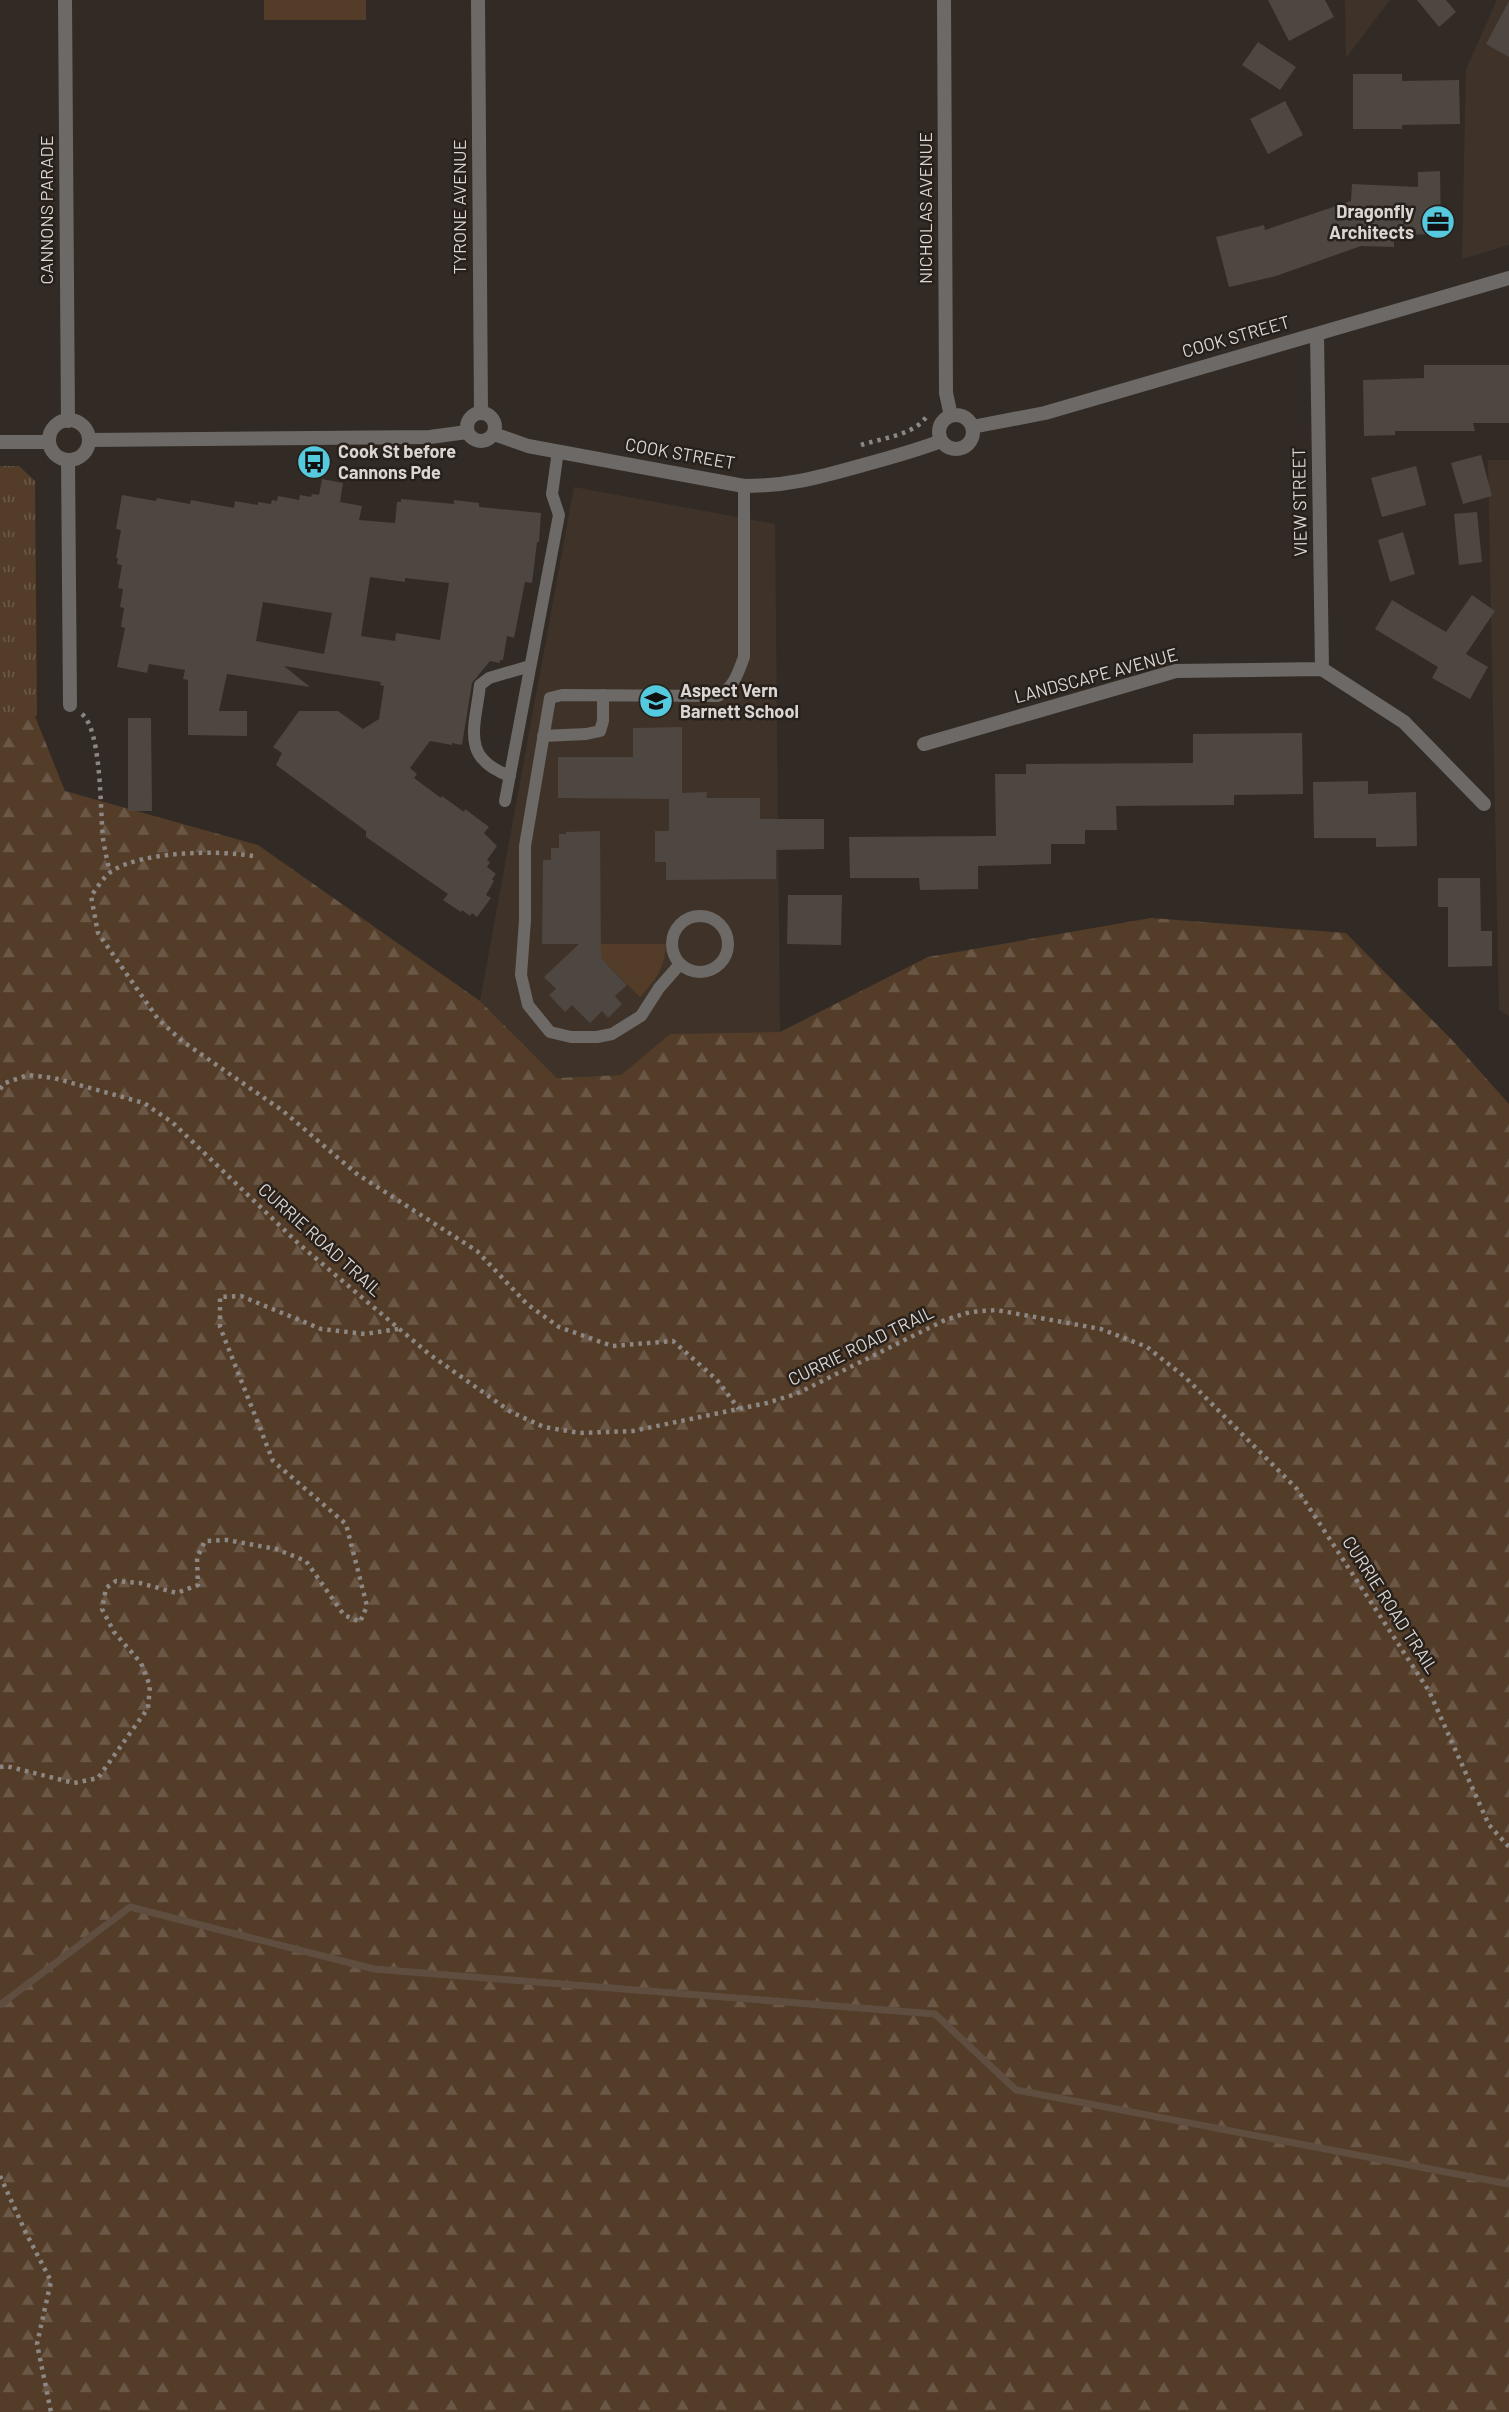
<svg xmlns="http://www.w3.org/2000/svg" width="1509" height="2412" font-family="Barlow,sans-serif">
	<defs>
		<pattern id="forest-firs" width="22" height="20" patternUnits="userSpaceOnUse" patternTransform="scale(1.75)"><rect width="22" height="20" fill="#533c28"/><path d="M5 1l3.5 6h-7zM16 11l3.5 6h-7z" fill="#6b5746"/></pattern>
		<pattern id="park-tufts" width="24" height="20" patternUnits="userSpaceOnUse" patternTransform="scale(1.75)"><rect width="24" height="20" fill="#533c28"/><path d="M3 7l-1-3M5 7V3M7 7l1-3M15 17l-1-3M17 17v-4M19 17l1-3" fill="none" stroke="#6b5746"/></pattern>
	</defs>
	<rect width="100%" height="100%" fill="#322b25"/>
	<!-- built -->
	<path fill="#3f3329" d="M1345 0H1390L1346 58Z
		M1497 0H1509V245L1462 259 1466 69Z
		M1488 460H1509V1016L1499 1010Z
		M574 487 775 524 780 1032 670 1034 621 1075 557 1078 480 1001Z"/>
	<!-- grass -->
	<path fill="#533c28" d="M264 0H366V20H264Z
		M587 944H666C664 970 657 978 640 997Z"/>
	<!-- forest -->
	<path fill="url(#forest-firs)" d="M0 629 65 791 258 845 480 1001 557 1078 621 1075 670 1034 780 1032 928 957 1151 918 1346 933 1452 1040 1509 1104V2412H0Z"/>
	<!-- park -->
	<path fill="url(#park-tufts)" d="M0 466H19L35 481 37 716 0 717Z"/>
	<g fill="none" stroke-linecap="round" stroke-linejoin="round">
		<!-- stream -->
		<path stroke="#5f4e40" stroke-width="7" d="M0 2005 130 1907 374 1969 935 2014 1016 2090 1509 2184"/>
	</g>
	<!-- building -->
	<path fill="#4e4640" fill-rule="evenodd" d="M1268 0H1325L1334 17 1289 41Z
		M1417 0H1446L1456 12 1439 27Z
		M1509 1V57L1486 44Z
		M1258 42 1296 67 1280 90 1242 65Z
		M1353 74H1402V81L1459 80 1460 124 1402 125V129H1353Z
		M1285 101 1303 135 1268 154 1250 119Z
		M1440 171 1441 234 1394 235V247L1361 246 1276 276 1229 287 1216 237 1264 225 1265 230 1351 201 1352 184 1418 187V172Z
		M1424 365H1509V423H1473L1475 431H1395V435L1364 436 1363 380 1424 378Z
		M1481 455 1492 496 1463 504 1451 463Z
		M1416 466 1426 505 1382 517 1371 478Z
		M322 479 343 483 340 502 362 506 359 520 395 523 397 502H401V499L454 504V500L479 503V507L541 513 539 542H537L532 583 525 582 514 638 507 636 503 660H500V663L490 661 472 683 462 745 452 743V745L430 741 410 768 417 774 414 778 441 798 442 796 464 812 465 809 489 827 484 833 497 846 487 860 490 862 487 867 496 874 492 879 494 881 486 895 491 898 477 917 472 913 470 916 462 910 461 912 443 900 448 894 366 837V831L276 765 282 753 273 747 299 711H338L363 729 379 719 384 686 380 685 381 682 284 666 310 687 227 674 219 711H247V736L188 735V680L183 679 185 670 149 664 147 673 117 667 125 628 121 627 124 608 120 607 123 589 118 588 122 565 117 564 118 558H116L121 530 116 529 122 495 156 501 157 498 190 504 191 500 234 508 235 501 258 505V502L271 504 272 500 277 501 278 496 299 500 300 495 311 497 312 494 319 495ZM370 577 405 582V578L449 583 440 640 396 633 395 641 361 636ZM263 602 332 613 324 654 256 641Z
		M1477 512 1482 562 1459 565 1454 514Z
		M1403 532 1415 574 1390 582 1378 540Z
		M1472 595 1495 611 1466 654 1488 667 1470 699 1432 678 1438 667 1375 629 1392 600 1446 632Z
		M128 718H151L152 811H128Z
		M682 727V793L707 792 706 798H760V819H824V849L776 850V879L666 880V862H655V831H669V799L558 798V757H633V728Z
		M1302 733 1303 794 1234 795V805L1116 806 1117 830H1085V844H1051V864L978 866V889L920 890 919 878H850L849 837 996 836 995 774H1026V764L1193 763V734Z
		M1368 781V794L1416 792 1417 846 1376 847V838H1314L1313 782Z
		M600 831 601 958 627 985 615 996 622 1004 608 1018 602 1011 590 1023 572 1005 565 1012 549 995 556 989 544 977 579 944H542L543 860H551V848H559V834H566V832Z
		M1438 878H1480L1481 931H1492V966L1448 967V907H1438Z
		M788 895H842L841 945 787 944Z"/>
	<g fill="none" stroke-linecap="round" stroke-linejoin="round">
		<!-- path -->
		<path stroke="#8d8783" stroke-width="4.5" stroke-dasharray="3.5 5" stroke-linecap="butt" d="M861 445C882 438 917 435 928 414
			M82 714C102 731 100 811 103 839 105 850 107 861 110 872
			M253 856C218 850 143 851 112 871 104 876 97 888 91 896L98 933 158 1019 182 1041 283 1111 357 1174 477 1251 527 1304 559 1327 612 1346 673 1341 717 1380 739 1409
			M0 1089 5 1083 28 1075 54 1078 144 1103 173 1123 300 1245 429 1354 511 1412 544 1427 580 1433 633 1431 767 1403 796 1394 945 1320 970 1312 996 1310 1101 1329 1147 1347 1186 1378 1297 1489 1429 1691 1489 1825 1509 1847
			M0 1767 6 1766 74 1783 98 1778 148 1708 150 1686 141 1663 114 1632 102 1609 106 1588 116 1581 140 1583 177 1593 198 1585 197 1558 205 1541 227 1540 276 1549 306 1561 344 1615 360 1622 367 1606 346 1524 273 1461 220 1327V1297L241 1296 321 1329 365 1334 398 1329
			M0 2176 26 2233 51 2281 37 2344 51 2412"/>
		<!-- lane -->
		<path stroke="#6c6966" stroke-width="12" d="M543 736 586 734 600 731 603 721V695
			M510 776C460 758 475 728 480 685L489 678 530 666
			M505 801 559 515 552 494 558 451
			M672 944a28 28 0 1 1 56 0a28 28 0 1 1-56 0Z
			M680 964 659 988 641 1016 612 1034 597 1037H571L550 1032 528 1005 521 975 525 920V846L550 698 562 695 718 696C734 688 738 673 744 657V486"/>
		<!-- street -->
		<path stroke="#6c6966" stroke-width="14" d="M65 0 68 421
			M478 0 481 413
			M944 0 946 393 951 416
			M1317 334 1322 669
			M467 427a14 14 0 1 1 28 0a14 14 0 1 1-28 0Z
			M939 432a17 17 0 1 1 34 0a17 17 0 1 1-34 0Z
			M49 440a20 20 0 1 1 40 0a20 20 0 1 1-40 0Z
			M972 427 1045 413 1509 278
			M494 434 528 446 744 486C789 486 820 477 863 465 889 458 915 451 941 441
			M89 440 430 437 467 432
			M0 442H49
			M68 460 70 705
			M924 744 1176 671 1322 669 1404 722 1484 804"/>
	</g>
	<!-- icons -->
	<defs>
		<g id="office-disc" transform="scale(1.75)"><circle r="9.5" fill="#55cadf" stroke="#28211b"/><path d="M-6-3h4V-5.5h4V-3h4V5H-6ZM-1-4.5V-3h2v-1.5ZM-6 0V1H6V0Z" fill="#111"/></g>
		<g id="bus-disc" transform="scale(1.75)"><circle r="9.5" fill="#55cadf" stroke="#28211b"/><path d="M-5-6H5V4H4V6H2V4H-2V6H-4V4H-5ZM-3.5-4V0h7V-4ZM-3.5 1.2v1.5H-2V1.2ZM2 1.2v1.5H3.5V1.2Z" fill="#111"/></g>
		<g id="school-disc" transform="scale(1.75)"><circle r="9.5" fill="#55cadf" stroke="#28211b"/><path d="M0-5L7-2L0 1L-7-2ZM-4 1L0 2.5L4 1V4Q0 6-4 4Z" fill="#111"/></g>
	</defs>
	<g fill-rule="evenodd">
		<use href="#office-disc" x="1438" y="222"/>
		<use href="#bus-disc" x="314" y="462"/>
		<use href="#school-disc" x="656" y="701"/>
	</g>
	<g text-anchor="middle" stroke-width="5" stroke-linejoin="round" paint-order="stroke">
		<!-- street labels -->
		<g font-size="18" fill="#dbd6d3" stroke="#28211b">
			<text transform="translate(460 207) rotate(-90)" y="6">TYRONE AVENUE</text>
			<text transform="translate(926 208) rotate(-90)" y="6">NICHOLAS AVENUE</text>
			<text transform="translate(47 210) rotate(-90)" y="6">CANNONS PARADE</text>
			<text transform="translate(1236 337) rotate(-16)" y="6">COOK STREET</text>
			<text transform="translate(680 454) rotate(10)" y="6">COOK STREET</text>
			<text transform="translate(1300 502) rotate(-91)" y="6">VIEW STREET</text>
			<text transform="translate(1096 676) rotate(-15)" y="6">LANDSCAPE AVENUE</text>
			<text transform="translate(320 1240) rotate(42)" y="6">CURRIE ROAD TRAIL</text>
			<text transform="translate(861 1346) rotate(-26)" y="6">CURRIE ROAD TRAIL</text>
			<text transform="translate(1390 1605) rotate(57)" y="6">CURRIE ROAD TRAIL</text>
		</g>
		<!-- poi labels -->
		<g font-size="18" font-weight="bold" fill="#dbd6d3" stroke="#28211b" text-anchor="start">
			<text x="1414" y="218" text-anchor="end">Dragonfly<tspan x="1414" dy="21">Architects</tspan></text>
			<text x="338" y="458">Cook St before<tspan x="338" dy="21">Cannons Pde</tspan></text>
			<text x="680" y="697">Aspect Vern<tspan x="680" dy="21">Barnett School</tspan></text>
		</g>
	</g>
</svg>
